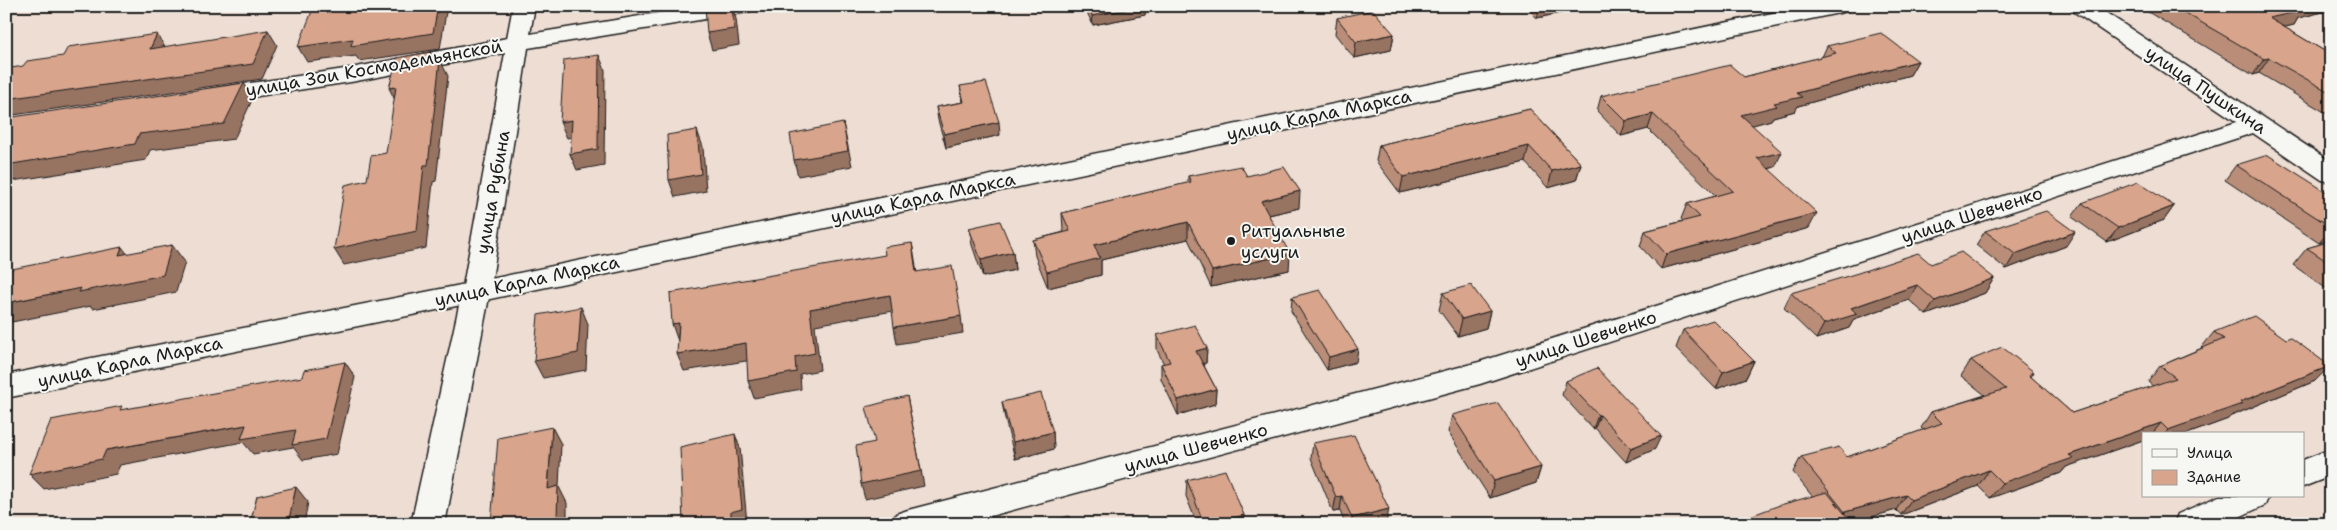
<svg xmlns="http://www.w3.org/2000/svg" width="2337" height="530" font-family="'Shantell Sans',sans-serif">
	<rect width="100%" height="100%" fill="#edddd3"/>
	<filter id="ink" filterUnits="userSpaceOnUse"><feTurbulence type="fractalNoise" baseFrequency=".02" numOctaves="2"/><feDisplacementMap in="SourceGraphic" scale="10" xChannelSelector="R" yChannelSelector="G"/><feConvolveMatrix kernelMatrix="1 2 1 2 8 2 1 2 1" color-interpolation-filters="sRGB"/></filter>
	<g filter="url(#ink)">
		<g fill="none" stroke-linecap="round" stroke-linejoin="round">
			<!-- street casing -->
			<g stroke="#1c1c1c" stroke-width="3">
				<path id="street" d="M513 6H535L530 34 701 6H753L750 11 742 13 528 48 490 292 445 524H411L462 292 505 53 351 82 211 103 203 101 199 96 203 91 211 89 351 68 507 38Z
					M2070 6H2096L2331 162V182L2322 180 2253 133 1480 384 961 524H892L896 514 908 510 1479 362 2237 122 2073 11Z
					M2331 449V476L2303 487V460Z
					M2219 496H2269L2265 505 2224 524H2174L2178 514Z"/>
			</g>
			<!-- secondary casing -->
			<g stroke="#1c1c1c" stroke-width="3">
				<path id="secondary" d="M1806 6H1850L1847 11 1839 13 476 302 6 398V375L476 282Z"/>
			</g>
			<!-- street -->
			<use href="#street" fill="#f6f6f2" fill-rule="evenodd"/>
			<!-- secondary -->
			<use href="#secondary" fill="#f6f6f2" fill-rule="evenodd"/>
		</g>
		<!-- wall -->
		<path fill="#ba8d78" stroke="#1c1c1c" d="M1084 6H1145V15L1093 25Z
			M1525 6H1594L1537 18Z
			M2138 6H2331V10L2298 18 2294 25 2284 27 2331 55V116L2316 107 2259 73 2253 75Z
			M1337 18 1394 34 1391 50 1354 58 1335 34Z
			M1827 46 1918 61 1910 75 1798 106 1795 111 1773 117 1771 120 1752 125 1775 167 1768 169 1809 228 1661 269 1640 246 1645 231 1683 221 1681 219 1687 204 1716 196 1648 129 1621 136 1597 111 1601 96 1744 77 1822 57Z
			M960 86 1000 135 946 148 938 120 936 107 963 102Z
			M1530 109 1581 164 1576 180 1548 188 1525 162 1400 193 1376 161 1379 145Z
			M2236 165 2331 195V239L2319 243 2225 180Z
			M1188 176H1247L1299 208 1269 215 1289 270 1211 287 1188 239 1101 260V275L1048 288 1035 256 1033 240 1064 232 1063 230 1062 213 1188 183Z
			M2082 203 2174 206 2164 220 2107 242 2072 217Z
			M969 228 1013 252 1015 270 983 277 972 245Z
			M1985 231 2066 246 2006 269 1976 245Z
			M2331 241V292L2293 265 2307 248Z
			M1931 264 1994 278 1985 293 1926 315 1909 300 1854 319 1849 328 1816 339 1784 308 1791 293Z
			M1443 293 1490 311 1486 328 1458 336 1439 310Z
			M1292 297 1356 362 1327 370 1291 311Z
			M1683 330 1754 361 1746 378 1716 389 1676 348Z
			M2214 332 2315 381 2231 416 2228 419 2187 434H2143V440L2066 467 2061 473 1990 498 1978 486 1901 515 1896 510 1852 522 1812 496 1793 472 1801 457H1847L1923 430 1921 428 1931 412 1985 395 1961 376 1971 360 2034 372 2031 377 2072 413 2153 386 2148 382 2160 366 2202 348H2201Z
			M1157 335 1207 348 1206 363 1203 364 1216 389 1215 404 1178 415 1161 379V364H1164L1157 350Z
			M1566 381 1655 449 1626 462 1595 428 1593 429 1562 395Z
			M1002 402 1053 432 1054 449 1015 459 1005 419Z
			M1452 415 1541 467 1536 483 1490 498 1448 432Z
			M1313 443 1386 524H1345L1340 511 1333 512 1311 458Z
			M1187 480 1244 524H1197L1186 496Z"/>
		<!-- shaded-wall -->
		<path fill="#977362" stroke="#1c1c1c" d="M438 6H447L440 49 359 61 356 56 307 62 298 47Z
			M732 6 736 19 739 45 712 50 707 33Z
			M1145 6V15L1093 25 1092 16Z
			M1540 6H1594L1537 18Z
			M2298 6H2331V10L2298 18 2294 25 2258 33 2269 18Z
			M268 30 277 45 262 79 6 116V99Z
			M157 34 166 49H150Z
			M1394 34 1391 50 1354 58 1356 42Z
			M430 52 437 68 428 62Z
			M599 55 605 70 604 165 577 170 570 154Z
			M2269 58 2259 73 2253 75 2264 59Z
			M440 60 448 76 436 181 433 182 426 248 344 265 334 249 424 165Z
			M1918 61 1910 75 1798 106 1795 111 1773 117 1771 120 1735 130 1741 115 1774 103 1797 93Z
			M244 83 253 98 234 139 150 150 146 160 6 182V165L139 134Z
			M396 87 397 104 389 88Z
			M1653 114 1648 129 1621 136 1626 121Z
			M572 120 578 136 567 138 560 122Z
			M999 122 1000 135 946 148 944 134Z
			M843 123 852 166 798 176 794 160Z
			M697 130 703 147 706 191 675 197 669 180Z
			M1529 146 1525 162 1400 193 1403 177Z
			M1782 152 1775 167 1751 173 1757 158Z
			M1581 164 1576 180 1548 188 1552 171Z
			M1300 191 1299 208 1260 217 1261 201Z
			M2174 206 2164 220 2107 242 2118 228Z
			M1817 213 1809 228 1661 269 1666 254Z
			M1188 222V239L1101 260V275L1048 288 1047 272 1094 245Z
			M2331 229V239L2319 243Z
			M2075 232 2066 246 2006 269 2015 254Z
			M912 243 915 260 919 289 916 272Z
			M172 245 185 262 176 292 93 309 91 306 12 322 10 319 6 320V303L81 288Z
			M122 247 135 264 119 255Z
			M1013 252 1015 270 983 277 981 260Z
			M1290 254 1289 270 1211 287 1212 271Z
			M1994 278 1985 293 1926 315 1935 301Z
			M1917 285 1909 300 1854 319 1849 328 1816 339 1824 324 1851 308Z
			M890 295 893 311 815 325 820 370 800 374 801 389 754 398 748 381 795 357 810 309Z
			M581 307 588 324 586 370 543 378 534 361Z
			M1490 311 1486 328 1458 336 1462 319Z
			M961 316 963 333 897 344 894 327Z
			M679 323 678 341 672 324Z
			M746 343 752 360 684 371 677 354Z
			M1207 348 1206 363 1196 366V351Z
			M1358 349 1356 362 1327 370 1329 357Z
			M1754 361 1746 378 1716 389 1723 372Z
			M345 362 355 377 337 454 303 460 293 447 253 454 243 442 120 465 116 474 44 489 29 474 106 450 246 425Z
			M2330 366 2315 381 2231 416 2228 419 2187 434H2165L2168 430 2240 402Z
			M1216 389 1215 404 1178 415V400Z
			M907 396 924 486 865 499 861 484Z
			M1598 415H1600L1595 428 1593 429Z
			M2161 423 2152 434H2143V440L2066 467 2061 473 1990 498 2002 483 2069 455Z
			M552 427 561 444 559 487 567 503V524H535L548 489Z
			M1053 432 1054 449 1015 459 1013 442Z
			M735 434 740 448 747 523 743 524H717L731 512Z
			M1661 436 1655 449 1626 462 1631 448Z
			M1541 467 1536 483 1490 498 1494 481Z
			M1989 470 1978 486 1901 515 1911 500Z
			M296 487 308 502 304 524H288Z
			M1906 495 1896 510 1847 524H1838L1845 512Z
			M1342 496 1340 511 1333 512 1336 497Z
			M1389 509 1386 524H1351L1352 518Z
			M1244 515V524H1211Z"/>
		<!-- building -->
		<path fill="#d8a48c" stroke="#1c1c1c" d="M314 6H438L433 33 351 46 353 39 298 47Z
			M712 6H732L734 29 707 33 705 7Z
			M1088 6H1143L1092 16Z
			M2173 6H2298L2305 10 2269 18 2331 55V93L2269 58 2264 59Z
			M1373 10 1394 34 1356 42 1337 18Z
			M268 30 253 64 6 99V69L23 66 27 61 63 56 68 47 157 34 150 49Z
			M1881 33 1918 61 1797 93 1802 97 1774 103 1777 106 1741 115 1782 152 1757 158 1817 213 1666 254 1645 231 1700 217 1687 204 1733 191 1653 114 1626 121 1601 96 1730 65 1744 77 1836 53 1827 46Z
			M430 52 428 62 440 60 428 165H424L417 231 334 249 345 185 367 180 371 156 386 153 396 87 389 88 397 58Z
			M599 55 598 149 570 154 572 120 560 122 564 60Z
			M986 82 999 122 944 134 936 107 964 102 960 86Z
			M244 83 224 124 139 134 135 144 6 165V118Z
			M1530 109 1581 164 1552 171 1529 146 1403 177 1379 145Z
			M843 123 848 151 794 160 790 134Z
			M697 130 701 174 669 180 667 135Z
			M2268 155 2331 195V227L2236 165Z
			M1241 166 1247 176 1284 167 1300 191 1261 201 1290 254 1212 271 1188 222 1094 245 1100 258 1047 272 1033 240 1070 231 1062 213 1191 182 1188 176Z
			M2138 182 2174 206 2118 228 2082 203Z
			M2046 211 2075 232 2015 254 1985 231Z
			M1000 221 1013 252 981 260 969 228Z
			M2331 241V264L2307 248Z
			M912 243 916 272 952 266 961 316 894 327 890 295 810 309 815 353 795 357 796 372 748 381 746 343 677 354 679 323 672 324 670 293 885 255 884 247Z
			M172 245 163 275 79 292 81 288 6 303V274L10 273 12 269 122 247 119 255Z
			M1961 252 1994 278 1935 301 1917 285 1851 308 1857 314 1824 324 1791 293 1858 273 1918 253 1931 264Z
			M1471 285 1490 311 1462 319 1443 293Z
			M1320 290 1358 349 1329 357 1292 297Z
			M581 307 578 353 534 361 538 315Z
			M2254 316 2286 339 2290 337 2330 366 2240 402 2242 404 2168 430 2161 423 2069 455 2073 458 2002 483 1989 470 1911 500 1906 495 1845 512 1801 457 1839 447 1847 457 1942 423 1931 412 2006 389 1971 360 2002 347 2034 372 2029 375 2072 413 2176 378 2160 366 2224 339 2214 332Z
			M1713 320 1754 361 1723 372 1683 330Z
			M1195 325 1207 348 1196 351 1216 389 1178 400 1161 364 1170 362 1157 335Z
			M345 362 326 439 292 445 296 430 241 439 246 425 106 450 102 459 29 474 51 420 122 406 120 410 302 377 304 370Z
			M1597 368 1661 436 1631 448 1600 415H1598L1566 381Z
			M1041 393 1053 432 1013 442 1002 402Z
			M907 396 921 471 861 484 856 446 875 442 866 407Z
			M1498 403 1541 467 1494 481 1452 415Z
			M552 427 548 489 558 486 557 519 535 524H491L498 438Z
			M735 434 742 509 731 512V520L717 524H683L680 447Z
			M1354 435 1389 509 1352 518 1342 496 1336 497 1313 443Z
			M1225 470 1244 515 1211 524H1204L1187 480Z
			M296 487 288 524H250L257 496Z
			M1827 492 1853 524H1728L1780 505Z
			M1069 516 1072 524H1042Z"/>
	</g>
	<!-- markers -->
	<circle fill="#1c1c1c" stroke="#f6f6f2" stroke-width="2" cx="1231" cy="241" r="5"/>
	<g text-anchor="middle" stroke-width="4" stroke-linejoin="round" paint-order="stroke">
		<!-- street labels -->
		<g font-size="18" fill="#1c1c1c" stroke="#f6f6f2">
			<text transform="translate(374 68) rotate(-10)" y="6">улица Зои Космодемьянской</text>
			<text transform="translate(2206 90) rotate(34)" y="6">улица Пушкина</text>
			<text transform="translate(1319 115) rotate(-12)" y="6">улица Карла Маркса</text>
			<text transform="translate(493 192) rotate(-80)" y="6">улица Рубина</text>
			<text transform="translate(923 198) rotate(-12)" y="6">улица Карла Маркса</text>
			<text transform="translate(1972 215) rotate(-18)" y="6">улица Шевченко</text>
			<text transform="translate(527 281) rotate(-12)" y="6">улица Карла Маркса</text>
			<text transform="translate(1586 339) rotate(-18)" y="6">улица Шевченко</text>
			<text transform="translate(130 362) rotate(-12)" y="6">улица Карла Маркса</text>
			<text transform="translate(1196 448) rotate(-15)" y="6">улица Шевченко</text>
		</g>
		<!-- poi labels -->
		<g font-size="18" fill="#1c1c1c" stroke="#f6f6f2" text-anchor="start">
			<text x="1241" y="237">Ритуальные<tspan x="1241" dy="21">услуги</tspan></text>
		</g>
	</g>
	<!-- margin -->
	<rect width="2337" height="530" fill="none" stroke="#f6f6f2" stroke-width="25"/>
	<rect x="12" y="12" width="2312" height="505" fill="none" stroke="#1c1c1c" stroke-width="2" filter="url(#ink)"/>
	<!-- legend -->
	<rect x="2142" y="432" width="162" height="65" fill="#f6f6f2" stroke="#9f9f9c"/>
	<rect x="2152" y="449" width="25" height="8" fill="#f6f6f2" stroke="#9f9f9c"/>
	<text x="2187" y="458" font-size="15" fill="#1c1c1c">Улица</text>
	<rect x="2152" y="470" width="25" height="15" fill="#d8a48c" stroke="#9f9f9c"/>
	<text x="2187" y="482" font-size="15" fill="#1c1c1c">Здание</text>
</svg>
